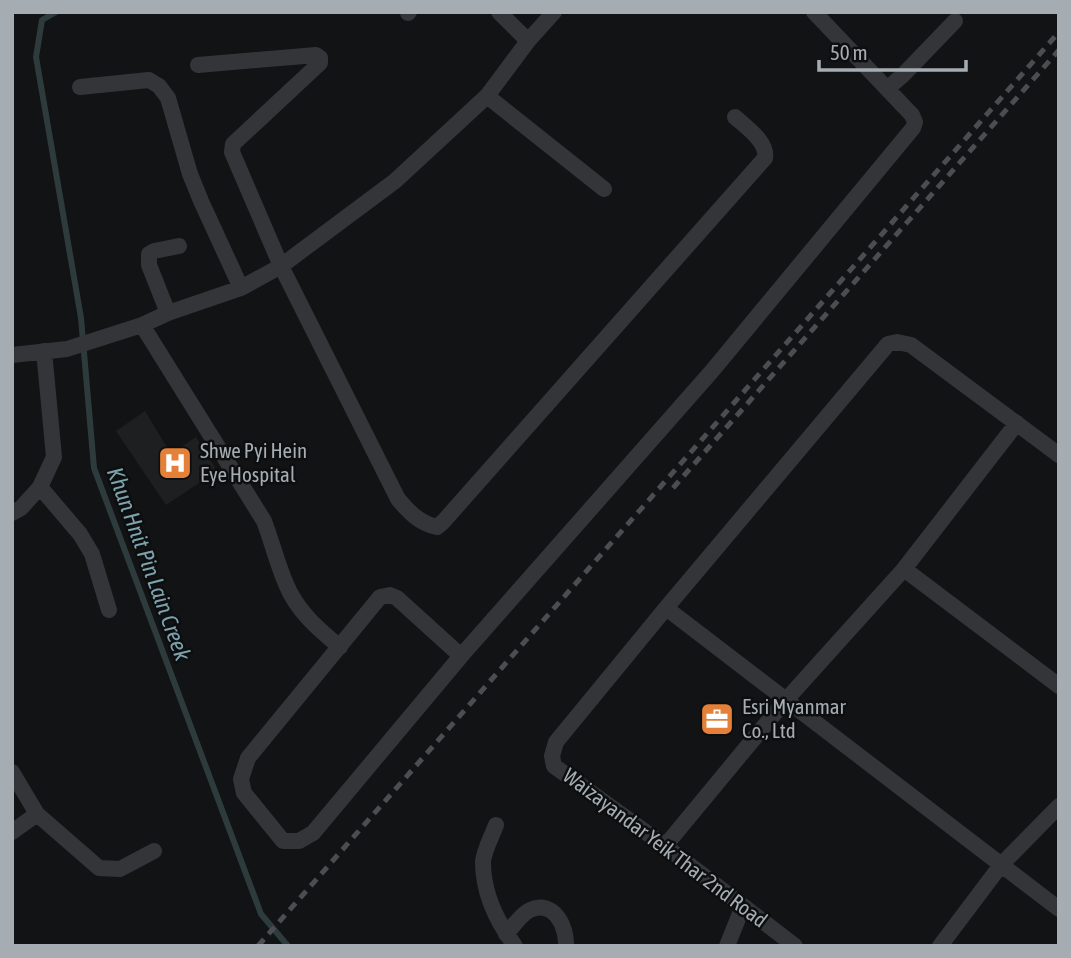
<svg xmlns="http://www.w3.org/2000/svg" width="1071" height="958" font-family="'Asap Condensed',sans-serif">
	<rect width="100%" height="100%" fill="#121314"/>
	<!-- built -->
	<path fill="#1e1f21" d="M145 411 171 454 196 437 217 471 166 505 116 431Z"/>
	<g fill="none" stroke-linecap="round" stroke-linejoin="round">
		<!-- stream -->
		<path stroke="#2e3b3d" stroke-width="6" d="M56 12 42 20 36 57 81 318 94 468 261 914 288 946"/>
		<!-- street -->
		<path stroke="#333538" stroke-width="16" d="M499 12 528 41
			M408 13 409 12
			M198 65 316 55 320 58V63L233 144 232 152 281 266 398 499C409 512 419 523 437 527L443 522 765 158C768 142 746 127 735 117
			M80 87 149 80 159 86 168 98 190 174 201 201 241 288
			M888 88 903 75 955 21
			M487 96 604 189
			M168 313 149 265V254L154 251 179 246
			M142 325 264 521C272 542 277 563 286 584 297 611 318 629 340 647
			M12 355 67 349 142 325 168 313 241 288 281 266 395 181 487 96 528 41 554 12
			M40 487 80 534 92 554 109 610
			M12 513 21 508 40 487 54 457 44 351
			M904 569 1059 686
			M666 608 1059 909
			M461 656 397 598 390 595 380 597 248 758 241 779 244 793 283 841H299L313 833 461 656 712 371 913 128 915 122 912 115 814 12
			M12 772 37 814 99 868 120 869 154 851
			M496 825C492 836 484 850 483 862 483 893 497 922 515 946
			M12 832 37 814
			M665 846 785 701 904 569 1017 423
			M506 934C513 927 521 914 530 910 554 899 567 927 566 946
			M727 946 743 906
			M795 946 665 846 554 766 552 756 556 742 666 608 888 344 897 342 911 345 1059 455
			M940 946 1001 865 1059 806"/>
		<!-- rail -->
		<path stroke="#4b4e51" stroke-width="5" stroke-dasharray="9 7" stroke-linecap="butt" d="M673 488 1059 50
			M258 946 1059 32"/>
	</g>
	<!-- icons -->
	<defs>
		<g id="hospital-square" transform="scale(1.75)"><rect x="-9" y="-9" width="18" height="18" rx="4" fill="#e58038" stroke="#0d0e0f"/><path d="M-5-5h3v3.5h4V-5h3V5h-3V1.5h-4V5h-3Z" fill="#fff"/></g>
		<g id="office-square" transform="scale(1.75)"><rect x="-9" y="-9" width="18" height="18" rx="4" fill="#e58038" stroke="#0d0e0f"/><path d="M-6-3h4V-5.5h4V-3h4V5H-6ZM-1-4.5V-3h2v-1.5ZM-6 0V1H6V0Z" fill="#fff"/></g>
	</defs>
	<g fill-rule="evenodd">
		<use href="#hospital-square" x="175" y="463"/>
		<use href="#office-square" x="717" y="719"/>
	</g>
	<g text-anchor="middle" stroke-width="5" stroke-linejoin="round" paint-order="stroke">
		<!-- poi labels -->
		<g font-size="21" fill="#a5adb3" stroke="#0d0e0f" text-anchor="start">
			<text x="200" y="458">Shwe Pyi Hein<tspan x="200" dy="24">Eye Hospital</tspan></text>
			<text x="742" y="714">Esri Myanmar<tspan x="742" dy="24">Co., Ltd</tspan></text>
		</g>
		<!-- street labels -->
		<g font-size="21" fill="#a5adb3" stroke="#0d0e0f">
			<text transform="translate(665 848) rotate(37)" y="7">Waizayandar Yeik Thar 2nd Road</text>
		</g>
		<!-- water labels -->
		<g font-size="23" font-style="italic" fill="#7da2ad" stroke="#0d0e0f">
			<text transform="translate(149 564) rotate(70)" y="8">Khun Hnit Pin Lain Creek</text>
		</g>
	</g>
	<!-- border -->
	<rect width="1071" height="958" fill="none" stroke="#a5adb3" stroke-width="28"/>
	<!-- scale -->
	<path d="M819 60v10h147v-10" fill="none" stroke="#a5adb3" stroke-width="3.5"/>
	<text x="830" y="60" font-size="21" fill="#a5adb3" stroke="#0d0e0f" stroke-width="5" paint-order="stroke">50 m</text>
</svg>
